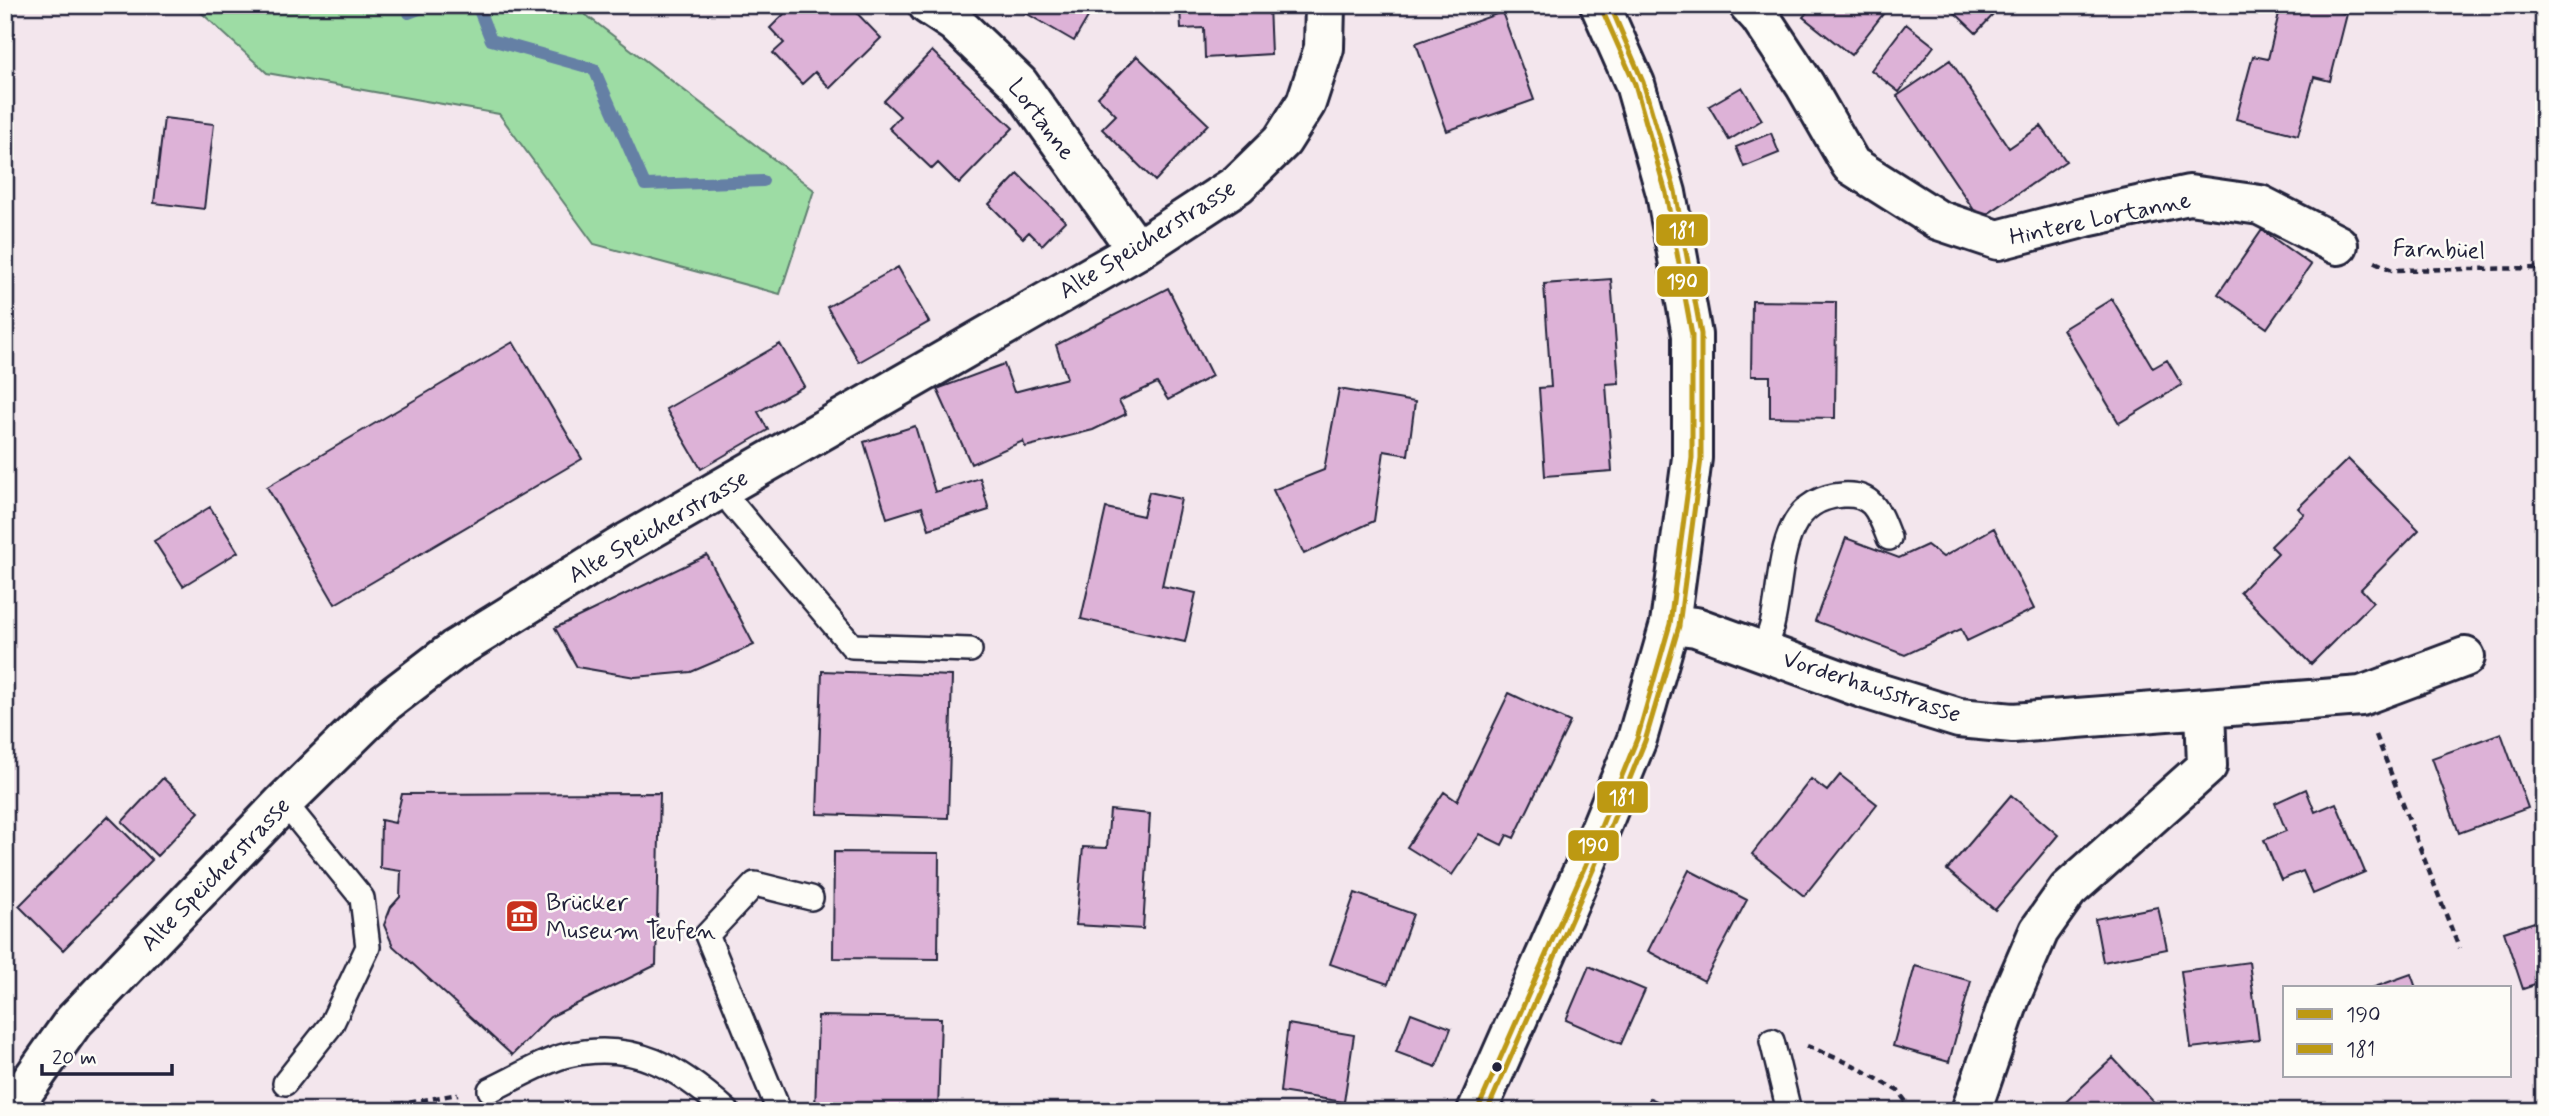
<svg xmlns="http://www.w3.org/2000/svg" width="2549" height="1116" font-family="Mynerve,sans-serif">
	<rect width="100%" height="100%" fill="#f3e6ed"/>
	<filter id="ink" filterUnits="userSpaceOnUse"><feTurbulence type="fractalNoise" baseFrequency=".0143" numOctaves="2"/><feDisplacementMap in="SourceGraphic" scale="14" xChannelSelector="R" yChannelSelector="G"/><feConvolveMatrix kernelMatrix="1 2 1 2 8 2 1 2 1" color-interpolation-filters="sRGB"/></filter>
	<g filter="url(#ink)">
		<!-- green -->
		<path fill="#9ddca4" stroke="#607f70" stroke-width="2" d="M193 5H573L814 190 780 294 594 244 499 114 267 73Z"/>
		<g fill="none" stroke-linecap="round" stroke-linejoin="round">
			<!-- stream -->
			<path stroke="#6580a5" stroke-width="12" d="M407 5 409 13 430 5
				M477 5 491 40 594 69 645 185 763 181"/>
		</g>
		<!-- building -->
		<path fill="#ddb2d7" stroke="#22223b" stroke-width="2" d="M793 5H849L881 38 830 88 815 72 802 84 773 53 784 43 770 28Z
			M1012 5H1095L1074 41Z
			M1180 5H1269L1271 54 1205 58 1204 28 1181 29Z
			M1813 5H1881L1887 9 1851 55 1803 17Z
			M1961 5H1990L1996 12 1976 33 1954 12Z
			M2281 5H2313L2347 14 2330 81 2314 77 2298 135 2236 119 2253 56 2268 59Z
			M1502 12 1534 100 1447 131 1416 43Z
			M1906 24 1934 46 1899 92 1871 70Z
			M932 51 1013 128 959 184 938 163 932 169 889 128 900 116 884 101Z
			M1137 56 1208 124 1155 181 1102 129 1116 115 1098 97Z
			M1950 60 2009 148 2041 126 2066 161 1980 219 1897 96Z
			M1742 87 1762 120 1729 140 1709 106Z
			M164 118 214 124 204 209 154 203Z
			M1771 133 1779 153 1744 167 1736 147Z
			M1018 174 1065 221 1042 245 1029 232 1023 238 989 204Z
			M2262 230 2311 265 2267 328 2218 294Z
			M898 267 929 322 859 362 827 307Z
			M1611 279 1619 383 1606 384 1612 471 1545 476 1539 388 1551 387 1544 284Z
			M1168 288 1212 376 1168 400 1157 383 1119 401 1126 414 1093 430 1025 447 1023 441 971 464 937 389 1004 364 1014 392 1067 378 1056 345Z
			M2112 299 2153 368 2167 360 2182 385 2119 423 2063 329Z
			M1752 301 1836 302 1835 418 1770 417V376H1751Z
			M513 342 582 459 335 604 267 487Z
			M780 344 804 386 758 412 768 430 701 469 666 409Z
			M1339 389 1415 402 1408 455 1384 451 1374 521 1304 554 1273 490 1324 470Z
			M915 426 935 492 980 478 989 510 929 529 922 507 887 518 864 442Z
			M2348 459 2419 530 2361 589 2373 602 2311 664 2240 592 2278 553 2271 546 2304 514 2298 508Z
			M1149 492 1181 499 1162 586 1196 593 1185 642 1081 619 1106 508 1143 516Z
			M210 507 238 552 183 586 154 541Z
			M1994 528 2034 609 1967 641 1961 629 1905 655 1815 621 1846 538 1899 558 1927 545 1943 557Z
			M707 555 754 645 691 672 635 677 577 667 555 628Z
			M822 671 952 676 948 818 817 814Z
			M1509 693 1570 722 1514 838 1507 835 1502 845 1480 834 1452 875 1407 847 1444 792 1457 801Z
			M2501 733 2528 808 2459 833 2432 758Z
			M1840 775 1877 804 1804 896 1752 854 1811 779 1827 791Z
			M163 778 199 812 157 856 122 822Z
			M2306 789 2315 812 2336 803 2365 872 2313 894 2303 871 2281 880 2264 840 2286 831 2275 803Z
			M660 793 656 965 550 1017 512 1055 393 946 384 925 391 907 400 897 401 871 380 868 381 820 395 823 402 794Z
			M2011 795 2058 835 1995 910 1947 870Z
			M1110 810 1150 814 1143 929 1076 925 1083 847 1107 848Z
			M108 816 152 860 63 950 19 906Z
			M834 852 939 853 938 959 833 958Z
			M1689 870 1747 900 1704 981 1648 951Z
			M1355 893 1413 914 1388 984 1330 964Z
			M2158 907 2167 949 2103 962 2095 919Z
			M2544 919V982L2523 989 2504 932Z
			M2249 962 2259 1040 2191 1048 2181 971Z
			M1589 966 1645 990 1621 1044 1566 1020Z
			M1915 966 1971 981 1949 1062 1893 1046Z
			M2411 974 2416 988H2372Z
			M1411 1013 1451 1028 1436 1067 1396 1052Z
			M818 1016 941 1018 938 1111H815Z
			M1288 1024 1354 1035 1344 1102 1280 1092Z
			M2113 1058 2162 1111H2056Z
			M1650 1098 1679 1111H1645Z"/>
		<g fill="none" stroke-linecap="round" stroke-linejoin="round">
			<!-- service casing -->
			<g stroke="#22223b" stroke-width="28">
				<path id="service" d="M723 488 733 505 852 646 970 650
					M1764 650C1766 642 1770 633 1772 625 1784 577 1775 499 1843 495 1874 493 1879 513 1889 538
					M284 802 362 898 368 947 331 1025 285 1083
					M1772 1041 1789 1111
					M490 1090C512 1080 545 1060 568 1055 635 1040 679 1068 727 1111
					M779 1111 707 935 755 884 811 898"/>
			</g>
			<!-- minor casing -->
			<g stroke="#22223b" stroke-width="44">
				<path id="minor" d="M928 5 955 23 1019 84 1137 250
					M1749 5 1760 17 1805 85 1851 165 1938 220 1998 240 2086 217 2189 195 2260 205 2338 245
					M1670 624 1696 627 1865 689 1959 718 2013 723 2361 696 2465 657
					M10 1111 73 1022 284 802 386 702 454 650 628 542 1137 250 1238 184 1282 141 1306 103 1324 48 1325 5
					M1971 1111 2010 998 2039 931 2068 890 2207 766 2205 709"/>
			</g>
			<!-- secondary casing -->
			<g stroke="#22223b" stroke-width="44">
				<path id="secondary" d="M1477 1111 1585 866 1637 739 1670 624 1692 458V335L1666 193 1635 84 1600 5"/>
			</g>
			<!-- path -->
			<path stroke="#22223b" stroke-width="4.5" stroke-dasharray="7 5" stroke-linecap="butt" d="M2375 262 2392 270 2544 268
				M2376 735 2459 948
				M1807 1046 1853 1065 1898 1091 1913 1111
				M362 1111 458 1094"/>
			<!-- service -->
			<use href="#service" stroke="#fdfcf7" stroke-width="23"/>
			<!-- minor -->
			<use href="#minor" stroke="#fdfcf7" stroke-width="38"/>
			<!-- secondary -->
			<use href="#secondary" stroke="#fdfcf7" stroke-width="38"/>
			<!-- bus-1 casing -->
			<g stroke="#fdfcf7" stroke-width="10">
				<path id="bus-1" d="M1477 1111 1585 866 1637 739 1670 624 1692 458V335L1666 193 1635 84 1600 5"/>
			</g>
			<!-- bus-2 casing -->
			<g stroke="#fdfcf7" stroke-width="10">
				<path id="bus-2" d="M1487 1111 1593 870 1645 741 1679 626 1701 459V334L1675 191 1643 82 1610 5"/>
			</g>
			<!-- bus-1 -->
			<use href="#bus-1" stroke="#bd9912" stroke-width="5"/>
			<!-- bus-2 -->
			<use href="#bus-2" stroke="#bd9912" stroke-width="5"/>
		</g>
	</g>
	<!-- icons -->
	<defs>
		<g id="museum-square" transform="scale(1.75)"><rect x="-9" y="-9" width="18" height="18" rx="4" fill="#c8321e" stroke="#fdfcf7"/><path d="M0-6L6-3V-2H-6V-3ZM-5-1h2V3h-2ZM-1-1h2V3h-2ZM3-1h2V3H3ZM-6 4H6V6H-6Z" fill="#fff"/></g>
	</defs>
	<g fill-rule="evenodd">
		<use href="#museum-square" x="522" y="916"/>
	</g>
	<!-- markers -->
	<circle fill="#22223b" stroke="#fdfcf7" stroke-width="2.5" cx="1497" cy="1067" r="6"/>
	<g text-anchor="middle" stroke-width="5" stroke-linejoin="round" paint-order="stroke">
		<!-- street labels -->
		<g font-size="24" fill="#22223b" stroke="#fdfcf7">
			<text transform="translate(1042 119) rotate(53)" y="8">Lortanne</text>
			<text transform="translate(2100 218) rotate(-12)" y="8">Hintere Lortanne</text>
			<text transform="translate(1147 239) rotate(-32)" y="8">Alte Speicherstrasse</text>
			<text transform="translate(2439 249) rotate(2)" y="8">Farnbüel</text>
			<text transform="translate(658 526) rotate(-30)" y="8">Alte Speicherstrasse</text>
			<text transform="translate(1872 686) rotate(18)" y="8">Vorderhausstrasse</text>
			<text transform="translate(215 874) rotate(-46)" y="8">Alte Speicherstrasse</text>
		</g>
		<!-- poi labels -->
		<g font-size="24" fill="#22223b" stroke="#fdfcf7" text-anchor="start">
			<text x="546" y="910">Brücker<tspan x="546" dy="28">Museum Teufen</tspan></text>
		</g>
	</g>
	<g stroke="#fdfcf7" stroke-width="2.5">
		<rect x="1655" y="213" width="54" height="34" rx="7" fill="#bd9912"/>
		<rect x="1656" y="265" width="53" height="33" rx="7" fill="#bd9912"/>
		<rect x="1596" y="780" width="53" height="34" rx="7" fill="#bd9912"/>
		<rect x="1567" y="829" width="53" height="33" rx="7" fill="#bd9912"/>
	</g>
	<g font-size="19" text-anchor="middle" font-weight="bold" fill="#fff">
		<text x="1682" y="237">181</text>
		<text x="1682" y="288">190</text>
		<text x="1622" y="804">181</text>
		<text x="1593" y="852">190</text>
	</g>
	<!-- margin -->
	<rect width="2549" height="1116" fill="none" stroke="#fdfcf7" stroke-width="28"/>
	<rect x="14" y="14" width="2521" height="1088" fill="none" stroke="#22223b" stroke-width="2.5" filter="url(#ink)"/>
	<!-- legend -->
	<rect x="2283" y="986" width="228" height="91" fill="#fdfcf7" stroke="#a5a5ac" stroke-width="2"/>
	<rect x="2297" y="1009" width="35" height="10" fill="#bd9912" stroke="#a5a5ac" stroke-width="2"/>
	<text x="2346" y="1021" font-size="21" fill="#22223b">190</text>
	<rect x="2297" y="1044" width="35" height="10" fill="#bd9912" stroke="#a5a5ac" stroke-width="2"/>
	<text x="2346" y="1056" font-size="21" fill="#22223b">181</text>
	<!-- scale -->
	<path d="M42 1064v10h130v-10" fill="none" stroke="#22223b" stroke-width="3.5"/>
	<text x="52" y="1064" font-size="21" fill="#22223b" stroke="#fdfcf7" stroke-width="5" paint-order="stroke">20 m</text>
</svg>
